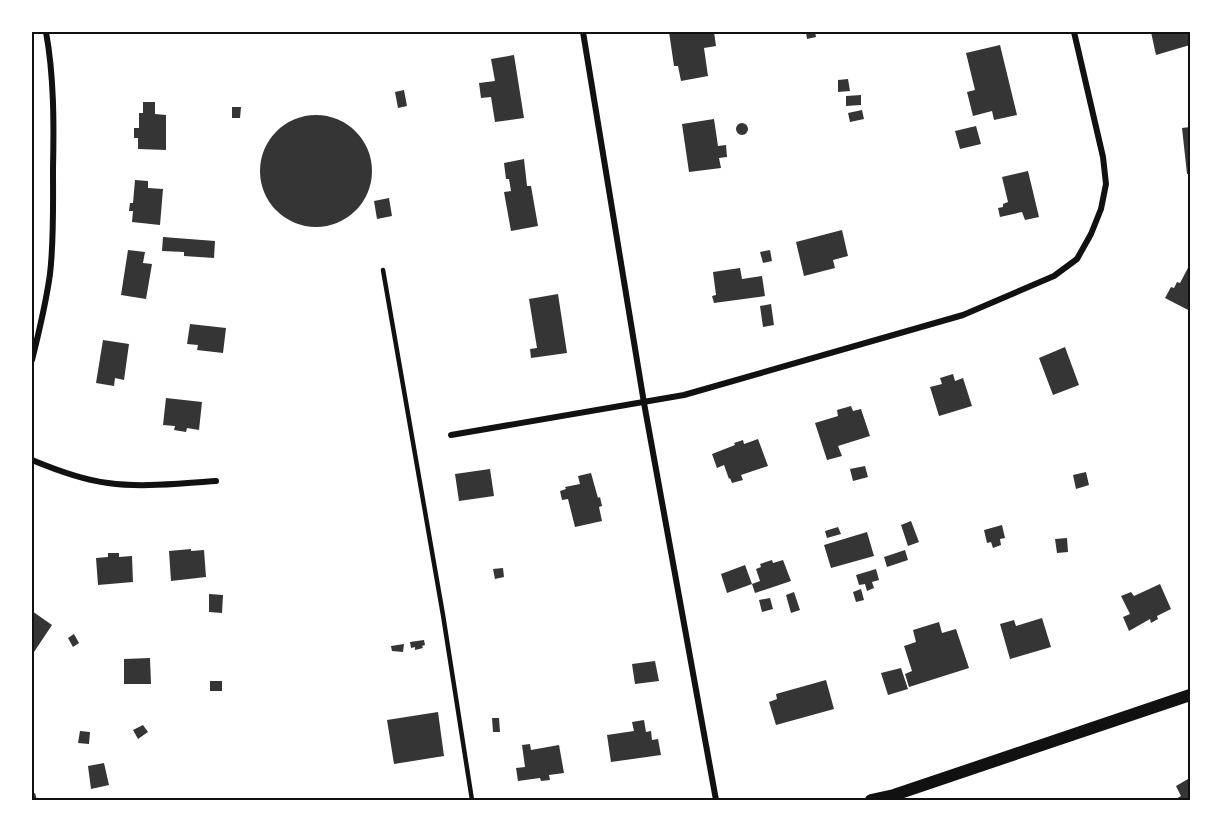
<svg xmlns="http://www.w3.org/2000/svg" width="1222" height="832" font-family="Figtree,sans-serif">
	<rect width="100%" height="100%" fill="#fff"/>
	<!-- building -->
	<path fill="#353535" d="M669 32H714L716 46 704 48 708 76 681 81 678 66H674Z
		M806 32H815L816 37 807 39Z
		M1151 32H1190V45L1156 55Z
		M1000 45 1017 115 994 120 992 111 973 116 967 92 975 90 966 53Z
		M514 55 524 118 495 122 491 97 481 98 479 83 495 81 491 59Z
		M848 79 850 91 838 92V80Z
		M404 90 407 106 398 108 395 92Z
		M861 95V105L846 106V96Z
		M143 102H155V114L166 115V150L138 149V138H134V128H139V113H143Z
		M232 107H241L240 118H232Z
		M862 110 864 119 850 122 848 113Z
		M260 171a56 56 0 1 1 112 0a56 56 0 1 1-112 0Z
		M714 119 718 146 726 145 727 157 719 158 721 168 689 172 682 124Z
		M736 129a6 6 0 1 1 12 0a6 6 0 1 1-12 0Z
		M976 126 981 144 960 149 955 131Z
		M1190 127V174H1187L1182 128Z
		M524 159 527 186H531L538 226 511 231 504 192 511 191 509 179H506L504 163Z
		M1028 171 1039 217 1025 220 1022 212 1000 217 998 208 1003 207V204L1008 202 1002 177Z
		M135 180 148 181V188L163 189 160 225 132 222 133 211H129L130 203H133Z
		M389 198 392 216 377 219 374 201Z
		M842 230 848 256 833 260 835 268 804 276 796 242Z
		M163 237 215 241 214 258 184 256V252L162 251Z
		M128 250 145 252 143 263 152 264 146 299 121 295Z
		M770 250 772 261 763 263 760 252Z
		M1190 264V311L1165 298 1171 287 1174 288 1177 282 1180 283Z
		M740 268 742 279 762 276 765 296 714 303 712 296 716 295 713 272Z
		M558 294 567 353 531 358 530 349 537 348 529 299Z
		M771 304 774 325 763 327 760 306Z
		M190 324 226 328 223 353 197 350 198 345 187 344Z
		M103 340 129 344 124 380 115 378 114 386 96 383Z
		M1065 347 1079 385 1053 395 1039 358Z
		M953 374 955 381 963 378 972 406 939 416 930 387 942 384 940 378Z
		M166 398 202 402 199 430 187 428 186 432 174 430 175 426 163 425Z
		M851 406 853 411 861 409 870 436 838 446 842 456 827 460 815 423 838 416 837 410Z
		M758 439 768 466 741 475 743 480 732 483 730 478 729 479 724 465 717 468 712 454 735 445 734 443 743 440 744 444Z
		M865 466 868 477 853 481 850 469Z
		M490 469 494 496 459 501 455 474Z
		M1086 472 1089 485 1076 489 1073 475Z
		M591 473 598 498 600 497 602 506 599 507 602 521 575 527 568 499 562 500 560 491 566 489 565 487 580 484 578 476Z
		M911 521 919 542 908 546 901 525Z
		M1002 525 1005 538 1000 539 1001 545 993 548 991 542 987 543 984 530Z
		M838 527 841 534 827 538 825 531Z
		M867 532 874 556 831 568 824 545Z
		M1067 538 1068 552 1057 553 1055 539Z
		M191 549V551L204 550 206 577 171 581 169 551Z
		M905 550 908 560 887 567 884 557Z
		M108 553H119V557L132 556 133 582 98 585 96 558 108 557Z
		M772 560 773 563 783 560 791 581 755 593 752 584 760 581 756 569 761 567 760 564Z
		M745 565 752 584 727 593 721 574Z
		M503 568 504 577 495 579 493 569Z
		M876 569 879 580 872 582 874 588 867 591 865 584 859 585 856 575Z
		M1160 584 1171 609 1157 616 1158 619 1151 623 1150 619 1129 631 1123 617 1130 614 1121 596 1131 592 1134 596Z
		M861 589 864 600 856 602 853 592Z
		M794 592 800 610 791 613 786 595Z
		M209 594 223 595 222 613 209 612Z
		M770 598 773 609 762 612 759 600Z
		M32 611 52 625 32 655Z
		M1042 618 1051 647 1010 659 1000 624 1014 620 1016 626Z
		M939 622 942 633 956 629 969 668 909 687 905 674 912 671 904 646 916 642 913 630Z
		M74 634 79 643 73 647 68 638Z
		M424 640 425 645 422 646 423 648 415 650V647L411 648 410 642Z
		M404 644 403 652 392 651 391 646Z
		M150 658 151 684H124V659Z
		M655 661 659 681 635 684 632 664Z
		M901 668 908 689 888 695 881 673Z
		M826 680 834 709 776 725 769 702 777 699 776 694Z
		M210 681H222V691H210Z
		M438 712 444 756 394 764 387 720Z
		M492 718H499L500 732H493Z
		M644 720 646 732 651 731 652 740 658 739 661 755 611 762 607 735 634 731 632 722Z
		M143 725 148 732 138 739 133 730Z
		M80 731 90 732 89 744 78 743Z
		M530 744 531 750 559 745 564 773 549 775 550 780 541 781 540 778 518 781 516 768 525 767 522 745Z
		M104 763 109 785 91 789 88 766Z
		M1188 779 1190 783V800H1174L1181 796 1176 786Z
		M35 793 37 800H32V794Z"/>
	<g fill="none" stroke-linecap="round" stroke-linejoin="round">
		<!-- service -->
		<path stroke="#111" stroke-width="4.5" d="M383 270 443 615 472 800"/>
		<!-- minor -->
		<path stroke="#111" stroke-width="6" d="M583 32 644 403 716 800
			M32 360C39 332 46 303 50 274 54 240 53 204 53 169 54 123 54 76 46 32
			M451 435 684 395 963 315 1054 276 1077 259 1091 234 1101 209 1106 184 1103 157 1074 32
			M32 460C56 470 82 480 108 483 144 488 180 483 216 481"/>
		<!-- secondary -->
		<path stroke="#111" stroke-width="12" d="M871 800 894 795 1190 695"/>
	</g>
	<!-- border -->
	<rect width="1222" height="832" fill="none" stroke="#ffffff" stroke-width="66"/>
	<rect x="33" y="33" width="1156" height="766" fill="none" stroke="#111" stroke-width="2"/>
</svg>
